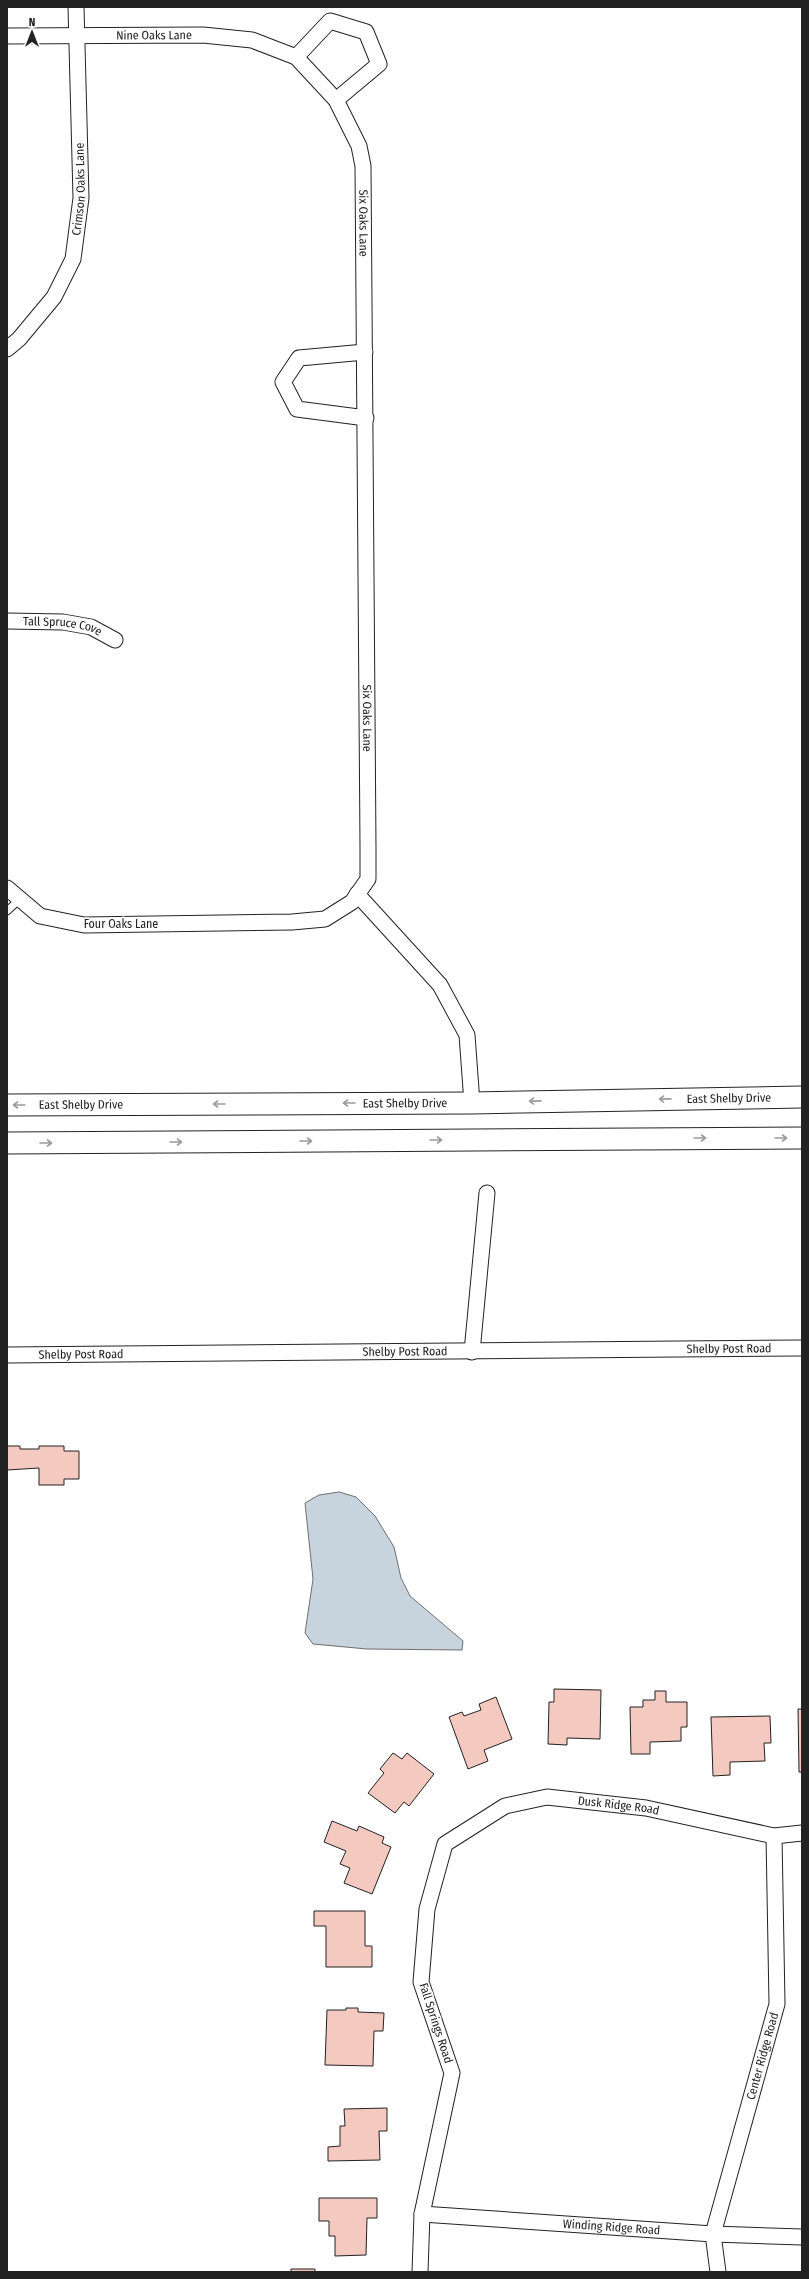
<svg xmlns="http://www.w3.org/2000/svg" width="809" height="2279" font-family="'Fira Sans Condensed',sans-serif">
	<rect width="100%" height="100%" fill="#fff"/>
	<!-- water -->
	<path fill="#c7d3dd" stroke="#6f6f6f" d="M339 1492 356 1497 375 1516 394 1547 401 1578 410 1596 463 1641 462 1650 367 1649 313 1644 305 1633 313 1579 305 1503 319 1495Z"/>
	<!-- building -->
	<path fill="#f3c9c0" stroke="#222" d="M7 1446H20V1449H39V1446H64V1451H79V1479H64V1485H39V1468L7 1470Z
		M554 1689 601 1690 600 1739 567 1738V1745L548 1744 549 1702H554Z
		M655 1691H666V1702H687V1727H681V1741L650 1742V1754H631L630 1707H643V1700H655Z
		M496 1697 512 1739 484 1750 488 1761 468 1769 449 1717 462 1712 464 1716 481 1710 479 1704Z
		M798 1709H802V1772H799Z
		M770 1716 771 1743H764L765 1761 730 1762V1775L713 1776 711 1717Z
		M393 1753 402 1759 407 1753 434 1774 409 1806 404 1802 395 1813 368 1793 384 1773 380 1769Z
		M332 1821 357 1831 359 1826 384 1837 382 1843 391 1847 372 1894 344 1883 350 1868 340 1864 346 1851 324 1842Z
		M314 1911H365V1946H372V1967H326V1926H314Z
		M346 2008H358V2012L384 2013 383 2031H374L373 2066 325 2065 327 2010H346Z
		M387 2108V2131H379L380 2160 328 2161V2147L340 2146V2126H345L344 2109Z
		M319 2198H377V2218H367L366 2255 335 2256V2236H329V2221H319Z
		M291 2269H315V2272H291Z"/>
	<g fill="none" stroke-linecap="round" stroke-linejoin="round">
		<!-- service casing -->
		<g stroke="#222" stroke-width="9">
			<path id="service" d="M7 911 20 899"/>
		</g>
		<!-- minor casing -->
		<g stroke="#222" stroke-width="17">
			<g id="minor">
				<path id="s1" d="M7 36 203 35 252 40 296 57 336 100 359 146 363 166 368 847V879L352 902 325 919 292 922 84 925 40 916 7 888"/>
				<path d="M296 57 330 21 366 32 379 64 336 100"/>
				<path id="s2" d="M7 349 19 339 54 297 73 259 81 198 76 7"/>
				<path d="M365 352 299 358 283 382 297 409 366 418"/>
				<path id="s3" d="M7 621 63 622 91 627 115 640"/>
				<path d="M357 894 440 985 467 1035 472 1103"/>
				<path d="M472 1352 487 1193"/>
				<path id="s4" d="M7 1355 802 1348"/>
				<path id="s5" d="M422 2214 713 2234 802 2237"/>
				<path id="s6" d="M420 2272 422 2214 452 2073 421 1982 427 1909 445 1844 505 1806 547 1797 646 1808 774 1836 802 1833"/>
				<path id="s7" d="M718 2272 713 2234 777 2004 774 1836"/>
			</g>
		</g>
		<!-- secondary casing -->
		<g stroke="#222" stroke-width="23">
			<g id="secondary">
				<path id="s8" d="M7 1105 472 1103 802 1097"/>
				<path d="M7 1143 802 1138"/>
			</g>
		</g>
		<!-- service -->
		<use href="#service" stroke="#fff" stroke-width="7"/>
		<!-- minor -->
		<use href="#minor" stroke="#fff" stroke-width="15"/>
		<!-- secondary -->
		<use href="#secondary" stroke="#fff" stroke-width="21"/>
	</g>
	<!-- one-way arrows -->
	<defs><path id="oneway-shaft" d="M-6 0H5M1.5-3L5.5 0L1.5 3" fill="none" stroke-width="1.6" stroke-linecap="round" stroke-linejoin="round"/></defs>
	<g stroke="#9c9c9c">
		<use href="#oneway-shaft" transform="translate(665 1099) rotate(179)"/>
		<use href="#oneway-shaft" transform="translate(535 1101) rotate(179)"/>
		<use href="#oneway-shaft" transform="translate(349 1103) rotate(180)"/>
		<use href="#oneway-shaft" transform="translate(219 1104) rotate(180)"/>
		<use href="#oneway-shaft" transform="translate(19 1105) rotate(180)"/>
		<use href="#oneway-shaft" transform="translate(700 1138)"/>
		<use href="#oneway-shaft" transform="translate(781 1138)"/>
		<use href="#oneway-shaft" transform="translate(436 1140)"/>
		<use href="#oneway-shaft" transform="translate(306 1141)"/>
		<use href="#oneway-shaft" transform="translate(176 1142)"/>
		<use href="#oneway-shaft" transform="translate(46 1143)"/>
	</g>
	<g text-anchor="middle" stroke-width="3" stroke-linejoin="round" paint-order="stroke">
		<!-- street labels -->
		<g font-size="12" fill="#222" stroke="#fff">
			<text dy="4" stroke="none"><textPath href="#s1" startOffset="147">Nine Oaks Lane</textPath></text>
			<text dy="4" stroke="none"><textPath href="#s2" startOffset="183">Crimson Oaks Lane</textPath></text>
			<text dy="4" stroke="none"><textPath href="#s1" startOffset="480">Six Oaks Lane</textPath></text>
			<text dy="4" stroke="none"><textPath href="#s3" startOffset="56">Tall Spruce Cove</textPath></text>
			<text dy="4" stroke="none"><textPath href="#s1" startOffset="975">Six Oaks Lane</textPath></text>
			<text x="121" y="928">Four Oaks Lane</text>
			<text dy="4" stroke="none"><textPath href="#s8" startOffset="722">East Shelby Drive</textPath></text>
			<text dy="4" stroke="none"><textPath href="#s8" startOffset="398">East Shelby Drive</textPath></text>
			<text dy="4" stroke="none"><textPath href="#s8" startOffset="74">East Shelby Drive</textPath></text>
			<text dy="4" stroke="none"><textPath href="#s4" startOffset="722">Shelby Post Road</textPath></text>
			<text dy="4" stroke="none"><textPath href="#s4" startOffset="398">Shelby Post Road</textPath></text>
			<text dy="4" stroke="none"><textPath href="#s4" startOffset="74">Shelby Post Road</textPath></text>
			<text dy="4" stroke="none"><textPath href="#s6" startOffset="625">Dusk Ridge Road</textPath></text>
			<text transform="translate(436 2023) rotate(72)" y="4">Fall Springs Road</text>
			<text dy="4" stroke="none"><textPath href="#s7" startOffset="223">Center Ridge Road</textPath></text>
			<text dy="4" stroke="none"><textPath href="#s5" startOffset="190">Winding Ridge Road</textPath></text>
		</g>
	</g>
	<!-- border -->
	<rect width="809" height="2279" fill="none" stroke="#222222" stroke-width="16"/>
	<!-- north arrow -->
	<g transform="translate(32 32)" stroke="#ffffff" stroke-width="3" paint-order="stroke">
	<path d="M0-3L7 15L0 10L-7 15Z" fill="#222222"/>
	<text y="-6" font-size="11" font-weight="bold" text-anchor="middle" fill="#222222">N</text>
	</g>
</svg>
